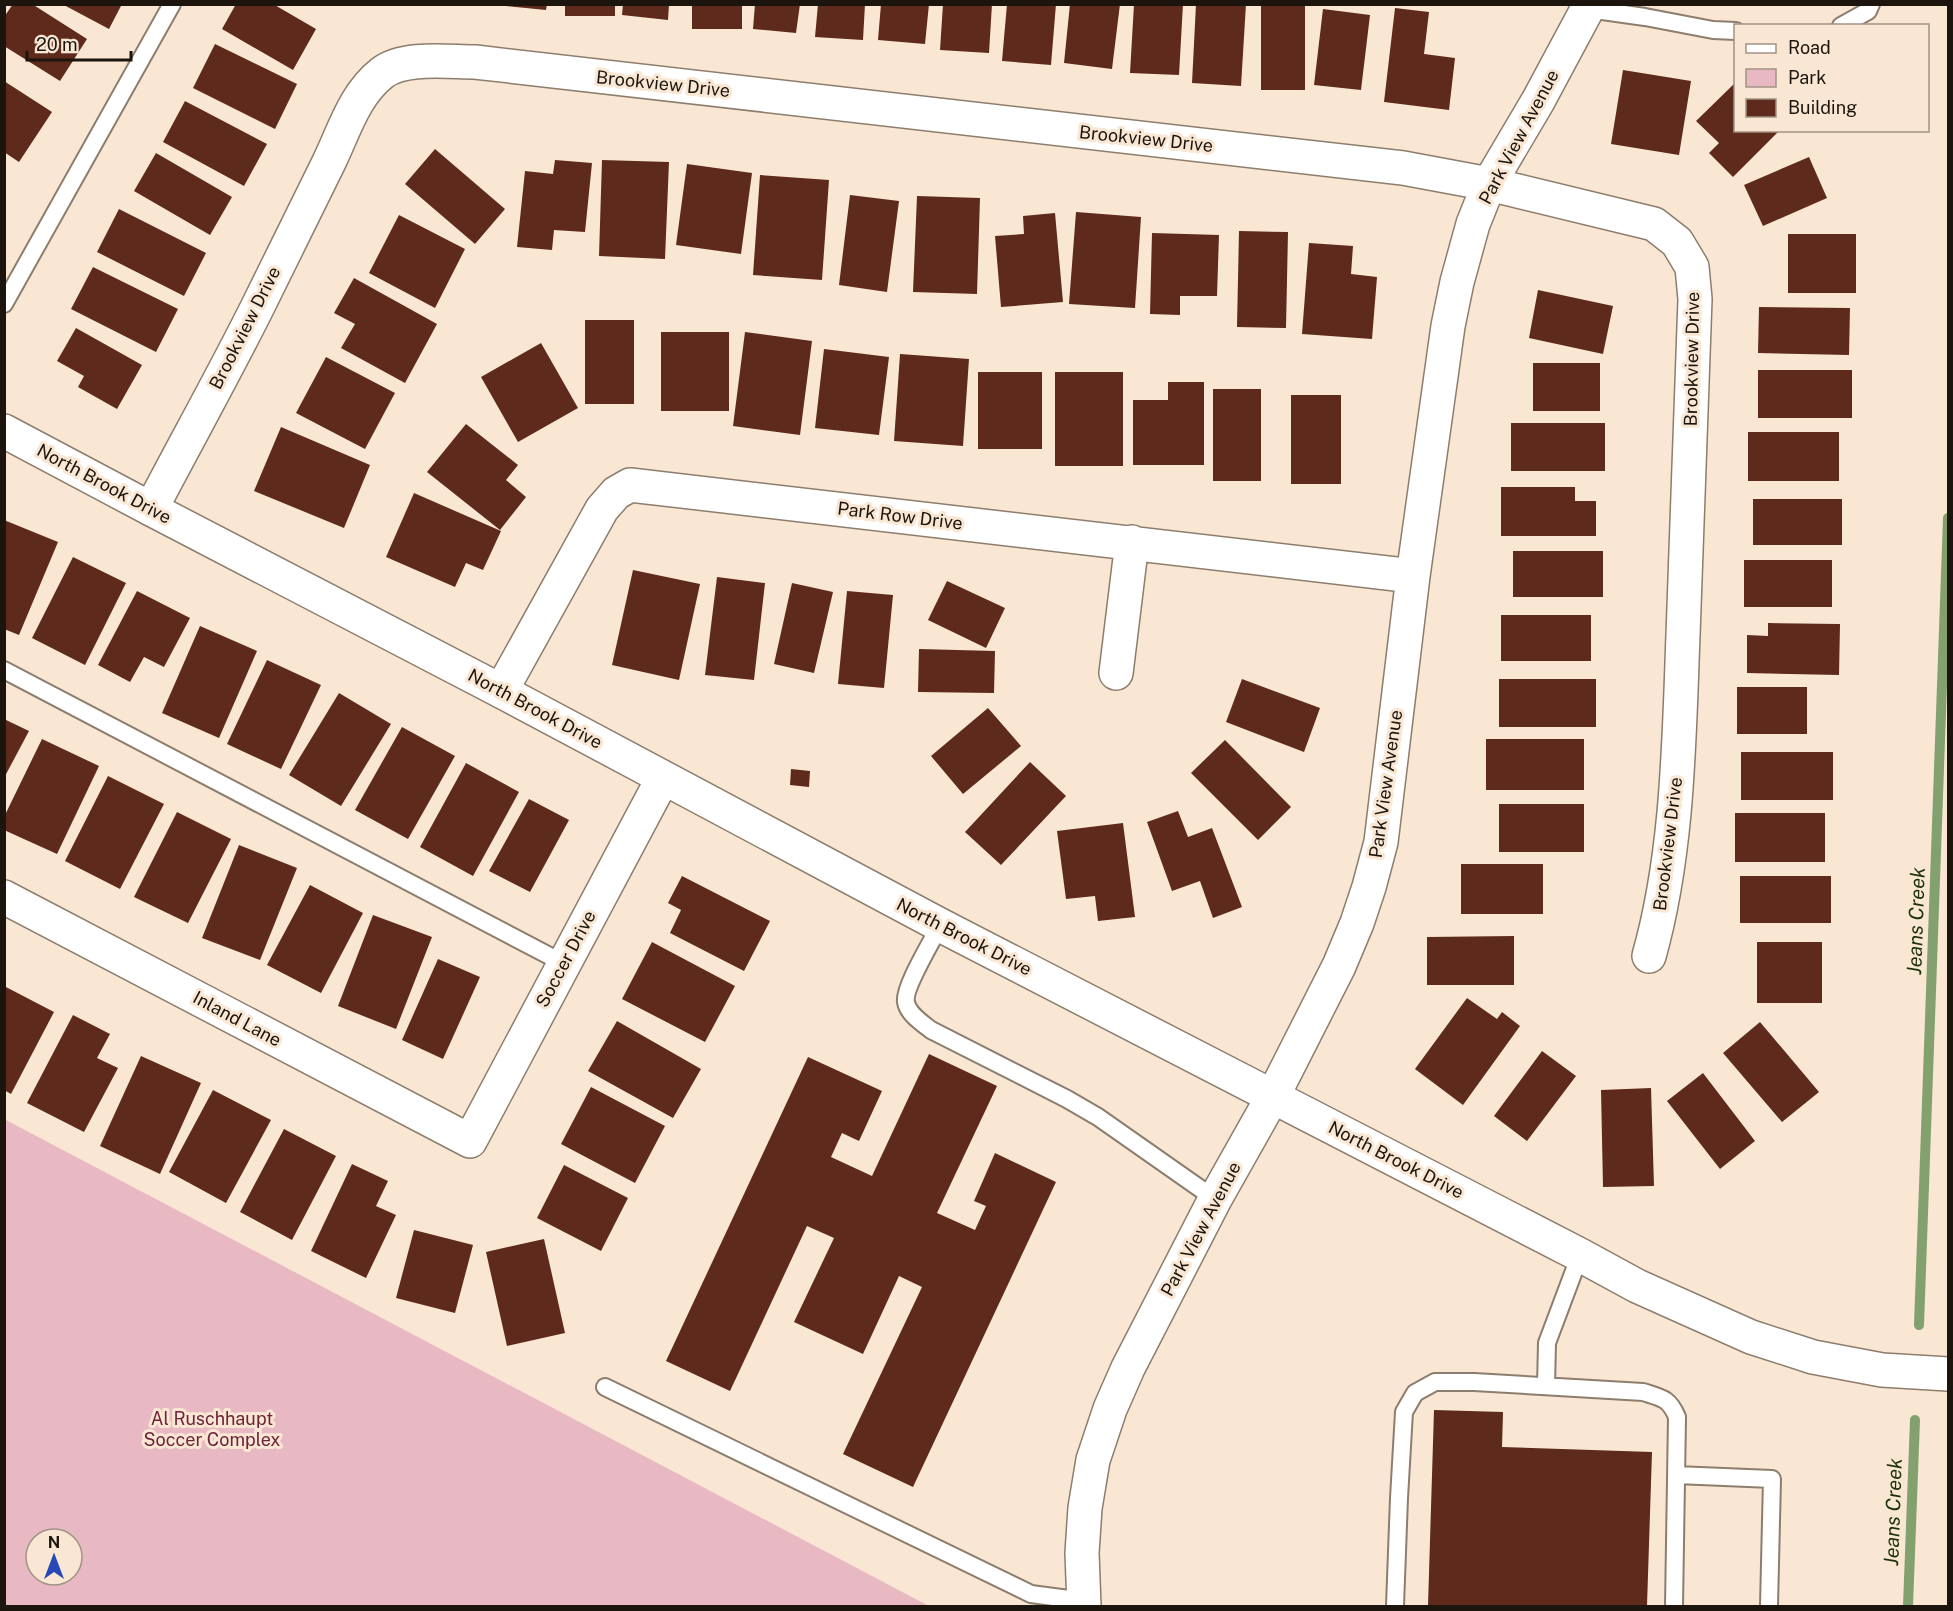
<svg xmlns="http://www.w3.org/2000/svg" width="1953" height="1611" font-family="'Public Sans',sans-serif">
	<rect width="100%" height="100%" fill="#f9e7d4"/>
	<!-- green -->
	<path fill="#e8b9c3" fill-rule="evenodd" d="M4 1119 929 1606H5ZM36 1539H72V1575H36Z"/>
	<g fill="none" stroke-linecap="round" stroke-linejoin="round">
		<!-- stream -->
		<path stroke="#83a16e" stroke-width="10" d="M1919 1325 1948 518
			M1908 1606 1915 1420"/>
	</g>
	<!-- building -->
	<path fill="#5e2a1c" d="M13 4H32L87 39 60 81 4 46V17Z
		M62 4H122L109 29Z
		M236 4H273L316 29 293 70 222 29Z
		M506 4H547L546 10 506 6Z
		M565 4H615V16H565Z
		M623 4H669L668 20 622 15Z
		M692 4H742V29H692Z
		M755 4H800L796 33 753 29Z
		M818 4H865L863 40 815 37Z
		M881 4H929L925 44 878 40Z
		M943 4H992L989 53 940 50Z
		M1007 4H1056L1051 65 1002 61Z
		M1070 4H1120L1112 69 1064 63Z
		M1134 4H1183L1179 75 1130 73Z
		M1196 4H1246L1241 86 1192 83Z
		M1261 5H1305V90H1261Z
		M1395 8 1429 12 1424 54 1455 58 1449 110 1384 102Z
		M1323 9 1370 15 1361 90 1314 85Z
		M215 44 297 84 275 129 193 88Z
		M1623 70 1691 81 1679 155 1611 144Z
		M4 81 52 112 19 162 4 152Z
		M1736 82V130H1780L1733 177 1709 153 1719 143 1696 121Z
		M185 101 267 144 244 186 163 142Z
		M435 149 505 209 475 244 405 184Z
		M156 153 232 197 210 235 134 191Z
		M1809 157 1827 198 1763 226 1744 185Z
		M555 160 592 163 585 232 554 230 552 250 517 247 525 171 553 174Z
		M602 160 669 162 665 259 599 256Z
		M687 164 752 173 741 254 676 245Z
		M760 175 829 180 822 280 753 275Z
		M850 195 899 201 887 292 839 285Z
		M917 196 980 198 977 294 913 292Z
		M119 209 206 253 184 296 97 252Z
		M1076 212 1141 217 1135 308 1069 304Z
		M1055 213 1063 302 1001 307 995 236 1024 234 1023 216Z
		M399 215 465 249 435 308 369 273Z
		M1239 231 1288 232 1286 328 1237 327Z
		M1152 233 1219 235 1217 296H1180V315L1150 314Z
		M1788 234H1856V293H1788Z
		M1309 243 1353 246 1351 274 1377 277 1372 339 1302 334Z
		M93 267 178 309 156 352 71 309Z
		M354 278 437 324 405 383 341 348 355 324 334 313Z
		M1538 290 1613 306 1603 354 1529 338Z
		M1759 307 1850 308 1849 355 1758 353Z
		M585 320H634V404H585Z
		M76 328 142 365 117 409 78 387 84 376 57 361Z
		M661 332H729V411H661Z
		M745 332 812 341 800 435 733 426Z
		M541 343 578 408 518 442 481 377Z
		M824 349 889 357 879 435 815 428Z
		M900 354 969 359 963 446 894 441Z
		M326 357 395 393 365 449 296 413Z
		M1533 363H1600V411H1533Z
		M1758 370H1852V418H1758Z
		M978 372H1042V449H978Z
		M1055 372H1123V466H1055Z
		M1168 382H1204V465H1133V400H1168Z
		M1213 389H1261V481H1213Z
		M1291 395H1341V484H1291Z
		M1511 423H1605V471H1511Z
		M466 424 518 465 506 480 526 497 500 530 427 472Z
		M281 427 370 465 344 528 254 491Z
		M1748 432H1839V481H1748Z
		M1501 487H1575V501H1596V536H1501Z
		M414 493 501 531 483 570 466 563 455 587 386 557Z
		M1753 499H1842V545H1753Z
		M4 520 58 542 19 635 4 629Z
		M1513 551H1603V597H1513Z
		M73 557 126 583 85 665 32 638Z
		M1744 560H1832V607H1744Z
		M633 570 700 584 679 680 612 665Z
		M717 577 765 583 754 680 705 675Z
		M947 581 1005 608 986 648 928 620Z
		M792 583 833 592 814 673 774 664Z
		M137 591 190 618 164 667 144 657 130 682 98 665Z
		M847 591 893 595 884 688 838 684Z
		M1501 615H1591V661H1501Z
		M1768 623 1840 624 1839 675 1747 673V635L1768 636Z
		M200 626 257 651 219 738 162 713Z
		M919 649 995 651 994 693 918 692Z
		M267 660 321 685 281 769 227 744Z
		M1242 679 1320 708 1304 752 1226 722Z
		M1499 679H1596V727H1499Z
		M1737 687H1807V734H1737Z
		M339 693 391 724 341 806 289 775Z
		M988 708 1021 746 963 794 931 756Z
		M4 719 29 731 4 778Z
		M402 727 455 756 408 839 355 810Z
		M42 739 99 766 57 854 4 830V817Z
		M1486 739H1584V790H1486Z
		M1225 740 1291 807 1258 840 1191 773Z
		M1741 752H1833V800H1741Z
		M1030 762 1066 796 1001 865 965 832Z
		M466 763 519 792 473 876 420 847Z
		M791 769 810 771 809 787 790 785Z
		M108 776 164 804 120 889 65 861Z
		M529 799 569 820 530 892 489 871Z
		M1499 804H1584V852H1499Z
		M1178 811 1188 837 1212 828 1242 907 1213 918 1200 881 1172 891 1147 822Z
		M177 812 231 839 188 923 134 897Z
		M1735 813H1825V862H1735Z
		M1123 823 1135 917 1098 921 1095 896 1066 899 1057 831Z
		M239 845 297 868 260 960 202 938Z
		M1461 864H1543V914H1461Z
		M682 876 770 921 744 971 670 933 681 910 668 903Z
		M1740 876H1831V923H1740Z
		M310 885 363 913 321 993 267 965Z
		M373 915 432 937 396 1029 338 1006Z
		M1514 936V985H1427V937Z
		M652 942 735 986 705 1042 622 999Z
		M1757 942H1822V1003H1757Z
		M438 959 480 977 443 1059 402 1040Z
		M4 986 54 1012 11 1094 4 1090Z
		M1467 998 1497 1019 1502 1012 1520 1026 1463 1105 1415 1069Z
		M73 1015 110 1034 97 1058 118 1068 84 1132 27 1103Z
		M617 1021 701 1069 673 1118 588 1071Z
		M1760 1022 1819 1092 1782 1122 1723 1053Z
		M1542 1051 1576 1076 1527 1141 1494 1116Z
		M929 1054 997 1086 937 1213 975 1230 986 1206 974 1201 995 1153 1056 1182 913 1487 843 1454 922 1287 899 1276 863 1354 794 1322 834 1238 807 1226 730 1391 666 1361 808 1057 882 1091 859 1141 842 1133 831 1157 872 1176Z
		M141 1056 201 1083 160 1174 100 1146Z
		M1703 1073 1755 1141 1720 1169 1667 1101Z
		M591 1087 665 1126 635 1183 561 1144Z
		M1651 1088 1654 1186 1603 1187 1601 1090Z
		M213 1090 271 1120 226 1203 169 1172Z
		M284 1129 336 1156 292 1240 240 1212Z
		M352 1164 388 1181 376 1206 396 1215 366 1278 311 1251Z
		M564 1165 628 1198 601 1251 537 1218Z
		M414 1230 473 1245 455 1313 396 1298Z
		M544 1239 565 1333 507 1346 486 1252Z
		M1434 1410 1503 1412 1502 1447 1652 1452 1647 1606H1428Z"/>
	<g fill="none" stroke-linecap="round" stroke-linejoin="round">
		<!-- service casing -->
		<g stroke="#8d7d6c" stroke-width="20">
			<path id="service" d="M1583 6 1588 9 1645 17 1713 30 1736 31
				M1841 26 1868 11 1871 4
				M4 304 172 4
				M4 670 563 963
				M940 925C933 940 903 988 906 1002 908 1014 922 1023 931 1030L1067 1099 1098 1117 1215 1199
				M1546 1386 1547 1343 1580 1255
				M605 1387 1031 1594 1084 1601
				M1676 1475 1772 1479 1769 1606
				M1395 1606 1399 1498 1404 1412 1415 1393 1435 1382H1474L1643 1392C1662 1398 1669 1398 1677 1417L1674 1606"/>
		</g>
		<!-- minor casing -->
		<g stroke="#8d7d6c" stroke-width="36">
			<path id="minor" d="M151 509C186 442 223 376 257 308 281 260 305 210 329 162 344 131 354 95 382 73 404 56 448 62 475 62L1403 168 1489 184 1654 224 1677 242 1692 267 1695 299C1691 411 1687 523 1683 635 1679 742 1678 853 1649 956
				M1116 673 1132 542
				M501 691 602 509 616 493 630 485 1413 576
				M4 897 470 1141 663 778
				M1084 1606 1082 1553 1085 1508 1093 1460 1110 1409 1128 1368 1215 1199 1273 1096 1339 966 1357 923 1369 887 1381 842 1413 576 1448 326 1457 282 1473 224 1489 184 1538 101 1590 4"/>
		</g>
		<!-- tertiary casing -->
		<g stroke="#8d7d6c" stroke-width="36">
			<path id="tertiary" d="M4 431 151 509 501 691 940 925 1580 1255 1637 1286 1751 1337 1813 1357 1882 1370 1948 1374"/>
		</g>
		<!-- service -->
		<use href="#service" stroke="#fff" stroke-width="16"/>
		<!-- minor -->
		<use href="#minor" stroke="#fff" stroke-width="33"/>
		<!-- tertiary -->
		<use href="#tertiary" stroke="#fff" stroke-width="33"/>
	</g>
	<g text-anchor="middle" stroke-width="6" stroke-linejoin="round" paint-order="stroke">
		<!-- street labels -->
		<g font-size="18" fill="#1b150e" stroke="#f9e7d4">
			<text transform="translate(663 84) rotate(6)" y="6">Brookview Drive</text>
			<text transform="translate(1519 137) rotate(-62)" y="6">Park View Avenue</text>
			<text transform="translate(1146 139) rotate(6)" y="6">Brookview Drive</text>
			<text transform="translate(245 328) rotate(-63)" y="6">Brookview Drive</text>
			<text transform="translate(1692 359) rotate(-89)" y="6">Brookview Drive</text>
			<text transform="translate(104 484) rotate(28)" y="6">North Brook Drive</text>
			<text transform="translate(900 516) rotate(7)" y="6">Park Row Drive</text>
			<text transform="translate(535 709) rotate(28)" y="6">North Brook Drive</text>
			<text transform="translate(1386 784) rotate(-82)" y="6">Park View Avenue</text>
			<text transform="translate(1668 844) rotate(-83)" y="6">Brookview Drive</text>
			<text transform="translate(964 937) rotate(27)" y="6">North Brook Drive</text>
			<text transform="translate(566 959) rotate(-62)" y="6">Soccer Drive</text>
			<text transform="translate(237 1019) rotate(28)" y="6">Inland Lane</text>
			<text transform="translate(1396 1160) rotate(27)" y="6">North Brook Drive</text>
			<text transform="translate(1201 1229) rotate(-62)" y="6">Park View Avenue</text>
		</g>
		<!-- park labels -->
		<g font-size="18" fill="#6e223b" stroke="#f9e7d4">
			<text x="212" y="1425">Al Ruschhaupt<tspan x="212" dy="21">Soccer Complex</tspan></text>
		</g>
		<!-- water labels -->
		<g font-size="20" font-style="italic" fill="#1d310b" stroke="#f9e7d4">
			<text transform="translate(1916 921) rotate(-88)" y="7">Jeans Creek</text>
			<text transform="translate(1893 1512) rotate(-88)" y="7">Jeans Creek</text>
		</g>
	</g>
	<!-- border -->
	<rect width="1953" height="1611" fill="none" stroke="#1b150e" stroke-width="12"/>
	<!-- legend -->
	<rect x="1734" y="24" width="195" height="108" fill="#f9e7d4" stroke="#a09385" stroke-width="1.5"/>
	<rect x="1746" y="44" width="30" height="9" fill="#ffffff" stroke="#a09385" stroke-width="1.5"/>
	<text x="1788" y="54" font-size="18" fill="#1b150e">Road</text>
	<rect x="1746" y="69" width="30" height="18" fill="#e8b9c3" stroke="#a09385" stroke-width="1.5"/>
	<text x="1788" y="84" font-size="18" fill="#1b150e">Park</text>
	<rect x="1746" y="99" width="30" height="18" fill="#5e2a1c" stroke="#a09385" stroke-width="1.5"/>
	<text x="1788" y="114" font-size="18" fill="#1b150e">Building</text>
	<!-- north arrow -->
	<g transform="translate(54 1557)"><circle r="28" fill="#f9e7d4" stroke="#a09385" stroke-width="1.5"/>
	<path d="M0-4.5L10 22L0 15L-10 22Z" fill="#2848b7"/>
	<text y="-9" font-size="16" font-weight="bold" text-anchor="middle" fill="#1b150e">N</text>
	</g>
	<!-- scale -->
	<path d="M27 51v9h104v-9" fill="none" stroke="#1b150e" stroke-width="3"/>
	<text x="36" y="51" font-size="18" fill="#1b150e" stroke="#f9e7d4" stroke-width="4.5" paint-order="stroke">20 m</text>
</svg>
